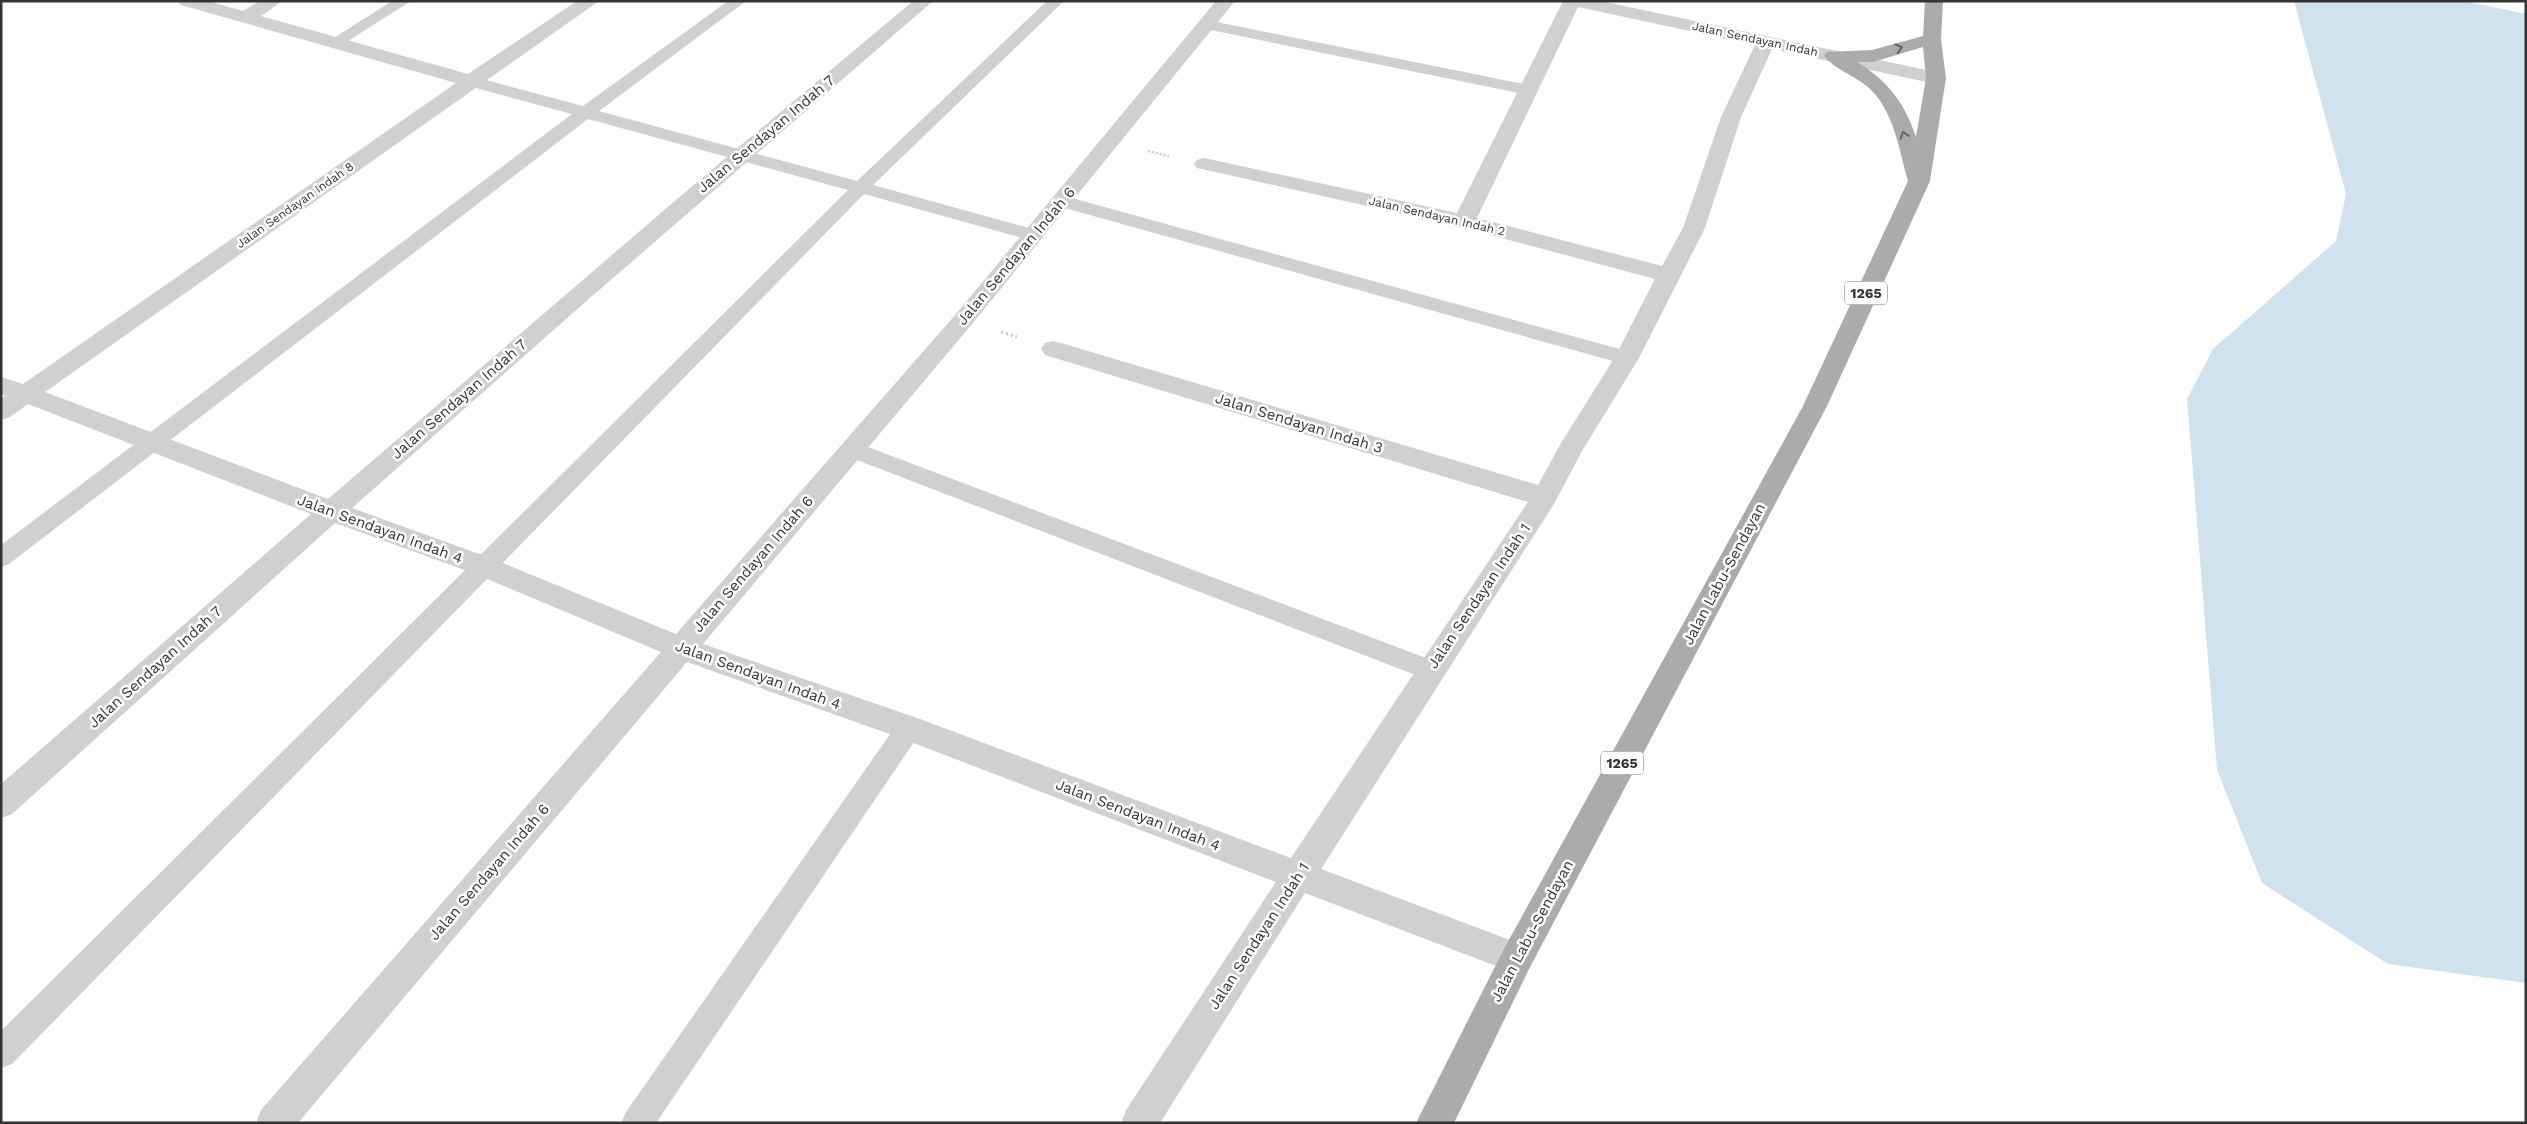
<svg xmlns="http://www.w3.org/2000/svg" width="2527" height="1124" font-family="'Work Sans',sans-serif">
	<rect width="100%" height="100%" fill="#fff"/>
	<!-- water -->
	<path fill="#cfe2ee" d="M2294 1H2464L2526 14V983L2388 964 2262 883 2217 770 2187 399 2213 349 2336 241 2346 194Z"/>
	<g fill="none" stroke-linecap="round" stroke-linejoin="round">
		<!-- path-far1 -->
		<path stroke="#cdcdcd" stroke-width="2.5" stroke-dasharray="2 2" stroke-linecap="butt" d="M1148 151 1169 156"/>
		<!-- path -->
		<path stroke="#cdcdcd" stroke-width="3" stroke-dasharray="2.5 2.5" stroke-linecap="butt" d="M1001 332 1017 337"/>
		<!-- service -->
		<path fill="#d0d0d0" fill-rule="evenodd" d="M392 1H411L340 46H328L326 43Z
			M728 1H746L599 111 857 181 1047 1H1064L873 185 1040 231 1043 235 1040 239 1033 241 864 194 12 1064 1 1068V1031L848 190 588 119 9 564 1 567V545L572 114 465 85 463 81 465 77 471 76 583 106Z
			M1207 20 1528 85 1534 86 1536 90 1534 94 1528 95 1201 28 1199 25 1201 22Z
			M1061 195 1634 353 1637 358 1634 363 1627 365 1054 205 1052 201 1054 197Z
			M852 441 1439 663 1443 670 1439 677 1430 680 1421 677 844 455 841 449 844 443Z
			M909 717 918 720 922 728 918 736 656 1123H621L626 1112 900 720Z"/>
		<!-- minor -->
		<path fill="#d0d0d0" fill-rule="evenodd" d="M178 1H208L243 11 260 1H282L261 16 468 74 577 1H599L45 392 328 499 683 194 913 1H933L583 304 352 508 493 559 676 634 956 314 1216 1H1235L972 324 703 644 920 719 1291 858 1528 502 1045 355 1041 349 1045 343 1053 341 1061 343 1538 485 1561 443 1615 357 1655 279 1461 227 1197 168 1194 164 1197 160 1204 158 1457 213 1563 1H1601L1936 72 1943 74 1946 78 1943 82 1936 84 1772 49 1741 117 1705 228 1639 358 1582 451 1554 504 1321 869 1529 947 1534 958 1529 969 1517 974 1305 893 1160 1123H1121L1126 1110 1276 882 898 737 687 662 298 1123H256L261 1110 661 652 473 573 335 523 12 814 1 818V784L311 514 28 404 10 417 1 420V399L5 396 1 394V377L23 384 456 83 181 5ZM1578 7 1755 45 1721 117 1683 228 1662 266 1477 218Z"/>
		<!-- primary -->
		<path fill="#ababab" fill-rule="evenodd" d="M1925 1H1943L1941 39 1946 78 1930 181 1827 406 1529 969 1454 1123H1416L1505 947 1803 406 1908 181C1899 150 1894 110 1868 87 1855 76 1834 69 1824 56L1827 52 1872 50 1923 36ZM1923 47 1926 78 1916 137C1905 103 1887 80 1857 62H1873Z"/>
	</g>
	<!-- one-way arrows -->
	<defs><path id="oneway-chevron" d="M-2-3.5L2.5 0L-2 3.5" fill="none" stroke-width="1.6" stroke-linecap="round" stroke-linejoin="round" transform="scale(1.25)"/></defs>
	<g stroke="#636363">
		<use href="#oneway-chevron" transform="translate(1899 48) rotate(-16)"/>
		<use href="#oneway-chevron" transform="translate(1904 135) rotate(-108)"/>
	</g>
	<g text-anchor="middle" stroke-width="5" stroke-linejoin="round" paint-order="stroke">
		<!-- far-street labels -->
		<g font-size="12" fill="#333" stroke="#fff">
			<text transform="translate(1755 39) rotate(12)" y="4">Jalan Sendayan Indah</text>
			<text transform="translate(295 205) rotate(-35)" y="4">Jalan Sendayan Indah 8</text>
			<text transform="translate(1437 216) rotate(13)" y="4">Jalan Sendayan Indah 2</text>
		</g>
		<!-- shield labels -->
		<g fill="#fff" stroke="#707070" stroke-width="1">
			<rect x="1845" y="281.5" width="42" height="23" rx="4"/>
			<rect x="1601" y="751.5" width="42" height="23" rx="4"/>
		</g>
		<g font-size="14" font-weight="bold" fill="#333">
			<text x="1866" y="298">1265</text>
			<text x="1622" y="768">1265</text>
		</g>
		<!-- street labels -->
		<g font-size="15" fill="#333" stroke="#fff">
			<text transform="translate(766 134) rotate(-40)" y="5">Jalan Sendayan Indah 7</text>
			<text transform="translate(1016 256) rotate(-50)" y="5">Jalan Sendayan Indah 6</text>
			<text transform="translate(459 399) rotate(-41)" y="5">Jalan Sendayan Indah 7</text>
			<text transform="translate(1299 423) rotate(17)" y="5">Jalan Sendayan Indah 3</text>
			<text transform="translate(380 529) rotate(20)" y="5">Jalan Sendayan Indah 4</text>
			<text transform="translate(753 564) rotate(-49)" y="5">Jalan Sendayan Indah 6</text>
			<text transform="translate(1724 574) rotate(-62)" y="5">Jalan Labu-Sendayan</text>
			<text transform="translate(1479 596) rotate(-56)" y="5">Jalan Sendayan Indah 1</text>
			<text transform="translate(155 667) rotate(-42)" y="5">Jalan Sendayan Indah 7</text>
			<text transform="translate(758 675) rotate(20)" y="5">Jalan Sendayan Indah 4</text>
			<text transform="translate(1138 815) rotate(21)" y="5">Jalan Sendayan Indah 4</text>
			<text transform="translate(489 872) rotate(-49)" y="5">Jalan Sendayan Indah 6</text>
			<text transform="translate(1532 931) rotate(-62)" y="5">Jalan Labu-Sendayan</text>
			<text transform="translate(1259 936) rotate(-57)" y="5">Jalan Sendayan Indah 1</text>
		</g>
	</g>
	<!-- border -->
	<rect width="2527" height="1124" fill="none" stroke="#333333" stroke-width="5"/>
</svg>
